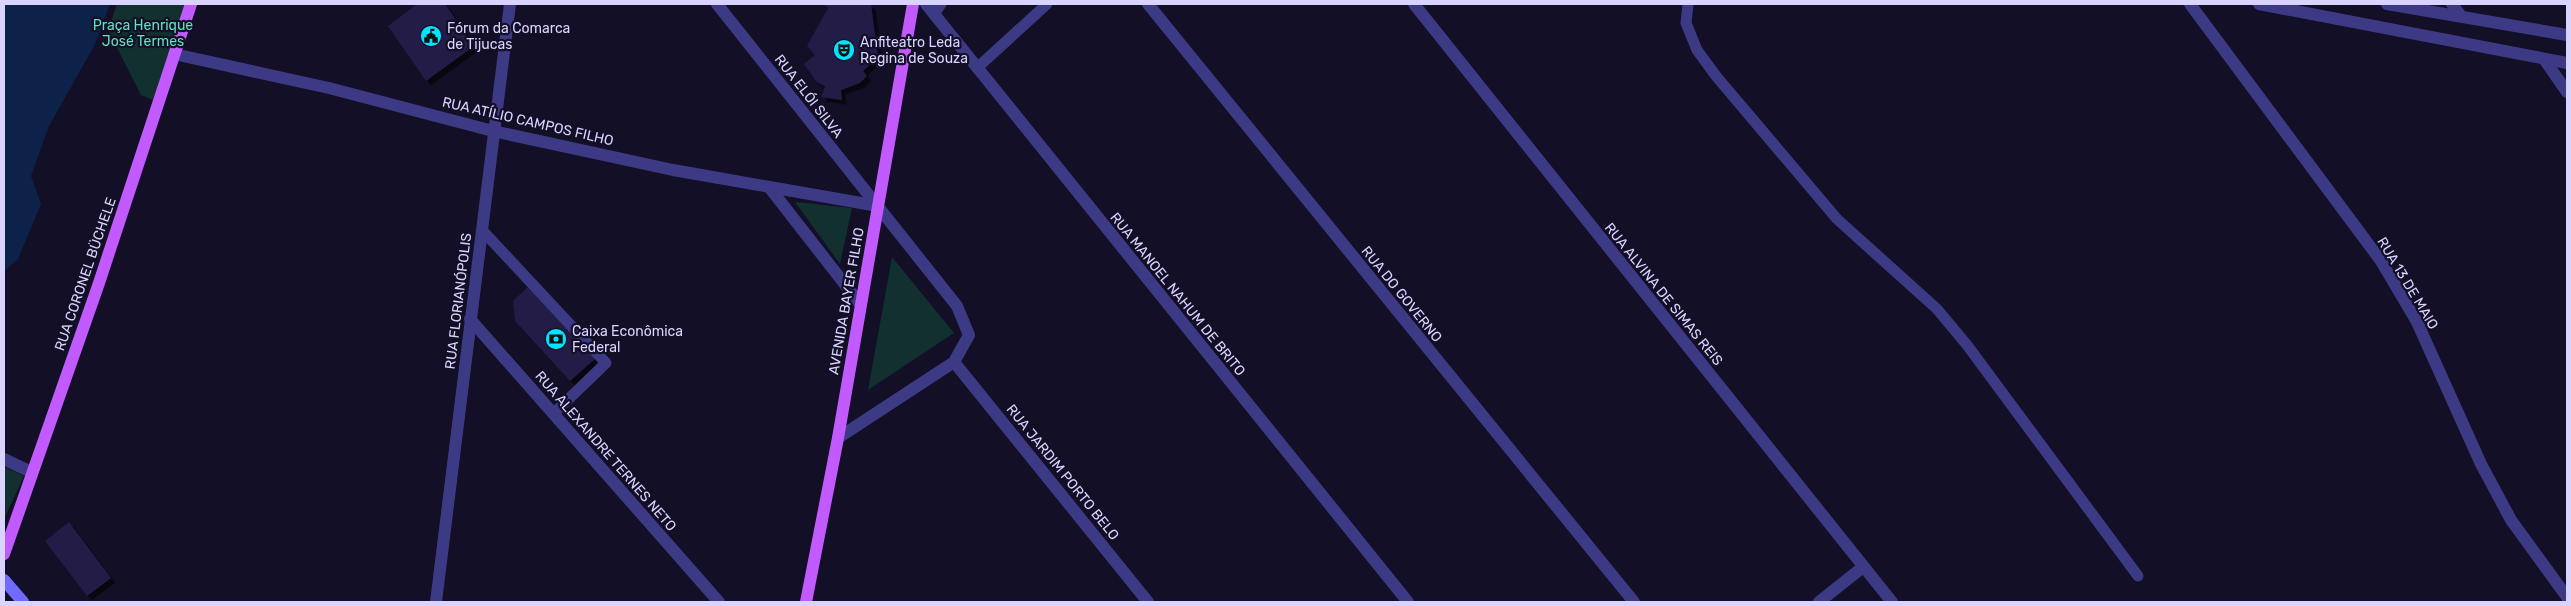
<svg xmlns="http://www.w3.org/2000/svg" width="2571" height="606" font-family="Rubik,sans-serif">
	<defs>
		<filter id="shadow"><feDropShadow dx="4.5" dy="4.5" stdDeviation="0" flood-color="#0009"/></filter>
	</defs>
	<rect width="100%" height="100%" fill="#130f26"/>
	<!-- green -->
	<path fill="#12302f" d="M117 4H186L153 100 141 95 108 30Z
		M795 202 852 208 840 264Z
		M892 257 954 333 868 390Z
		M4 467 24 476 4 519Z"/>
	<!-- water -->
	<path fill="#0c2248" d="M4 4H110L94 46 48 128 31 176 41 204 18 259 4 271Z"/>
	<!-- building -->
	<path fill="#241b47" filter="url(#shadow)" d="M417 4H445L474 46 426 81 388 26Z
		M824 4H871L878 57 863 71 867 76 860 83 841 90 842 100 821 97 825 87 816 81 804 64 815 55 807 46 828 8Z
		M530 285 596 358 570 381 515 321 513 301Z
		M69 522 111 578 87 596 45 541Z"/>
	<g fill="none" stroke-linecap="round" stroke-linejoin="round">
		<!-- service -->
		<path stroke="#3d3a85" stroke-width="11" d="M1688 4 1686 23 1697 50 1716 76 1837 219 1937 309 1967 345 2138 576
			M934 14 941 4
			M977 68 1047 4
			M482 230 606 363 553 414"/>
		<!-- minor -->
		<path stroke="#3d3a85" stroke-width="12" d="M717 4 957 306 969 335 954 362 838 438
			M926 4 1408 602
			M1148 4 1634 602
			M1414 4 1892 602
			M2452 4 2461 16
			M174 54 329 88 493 131 673 170 878 206
			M2544 59 2567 92
			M769 187 861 305
			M470 319 719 602
			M954 362 1148 602
			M4 459 31 472
			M436 602 510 4
			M1819 602 1863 567"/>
		<!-- tertiary -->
		<path stroke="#3d3a85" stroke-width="12" d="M2190 4 2381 261 2417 322 2481 464 2511 520 2567 597
			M2259 4 2567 63
			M2387 4 2567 35"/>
		<!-- secondary -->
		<path stroke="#6f6bff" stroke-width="12" d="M4 580 23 602"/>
		<!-- primary -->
		<path stroke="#c25bff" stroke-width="12" d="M4 554 98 286 191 4
			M806 602 838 438 913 4"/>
	</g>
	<!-- icons -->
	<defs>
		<g id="civic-disc" transform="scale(1.125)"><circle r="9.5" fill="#00e5ff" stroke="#130f26"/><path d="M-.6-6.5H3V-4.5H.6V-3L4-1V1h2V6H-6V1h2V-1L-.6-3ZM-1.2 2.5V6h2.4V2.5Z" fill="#111"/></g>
		<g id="theatre-disc" transform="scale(1.125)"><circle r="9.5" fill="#00e5ff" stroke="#130f26"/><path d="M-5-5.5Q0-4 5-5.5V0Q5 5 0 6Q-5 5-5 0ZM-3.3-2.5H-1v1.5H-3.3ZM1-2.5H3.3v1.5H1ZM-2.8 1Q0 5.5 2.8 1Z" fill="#111"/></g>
		<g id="bank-disc" transform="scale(1.125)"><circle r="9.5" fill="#00e5ff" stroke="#130f26"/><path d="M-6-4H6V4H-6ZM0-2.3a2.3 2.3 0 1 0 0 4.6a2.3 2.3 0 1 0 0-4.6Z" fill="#111"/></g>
	</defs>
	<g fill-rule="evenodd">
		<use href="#civic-disc" x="431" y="36"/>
		<use href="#theatre-disc" x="844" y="50"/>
		<use href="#bank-disc" x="556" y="339"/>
	</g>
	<g text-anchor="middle" stroke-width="4.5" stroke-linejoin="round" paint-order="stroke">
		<!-- park labels -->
		<g font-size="14" fill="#5fe0c0" stroke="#130f26">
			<text x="143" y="30">Praça Henrique<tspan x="143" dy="16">José Termes</tspan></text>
		</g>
		<!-- poi labels -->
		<g font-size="14" fill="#d9d4ff" stroke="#130f26" text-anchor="start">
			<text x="447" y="33">Fórum da Comarca<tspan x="447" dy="16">de Tijucas</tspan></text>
			<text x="860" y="47">Anfiteatro Leda<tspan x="860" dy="16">Regina de Souza</tspan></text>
			<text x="572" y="336">Caixa Econômica<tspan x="572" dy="16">Federal</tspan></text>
		</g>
		<!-- street labels -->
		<g font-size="14" fill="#d9d4ff" stroke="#130f26">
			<text transform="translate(809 96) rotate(52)" y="5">RUA ELÓI SILVA</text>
			<text transform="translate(528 121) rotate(13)" y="5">RUA ATÍLIO CAMPOS FILHO</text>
			<text transform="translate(85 274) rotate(-71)" y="5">RUA CORONEL BÜCHELE</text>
			<text transform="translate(2408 283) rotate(59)" y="5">RUA 13 DE MAIO</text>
			<text transform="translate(1178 294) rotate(51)" y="5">RUA MANOEL NAHUM DE BRITO</text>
			<text transform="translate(1402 294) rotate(51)" y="5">RUA DO GOVERNO</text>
			<text transform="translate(1664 294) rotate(51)" y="5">RUA ALVINA DE SIMAS REIS</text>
			<text transform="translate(458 301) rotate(-83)" y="5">RUA FLORIANÓPOLIS</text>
			<text transform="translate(846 301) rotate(-80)" y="5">AVENIDA BAYER FILHO</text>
			<text transform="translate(606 451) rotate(49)" y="5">RUA ALEXANDRE TERNES NETO</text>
			<text transform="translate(1063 472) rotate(51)" y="5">RUA JARDIM PORTO BELO</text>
		</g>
	</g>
	<!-- border -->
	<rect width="2571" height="606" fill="none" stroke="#d9d4ff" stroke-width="10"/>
</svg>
